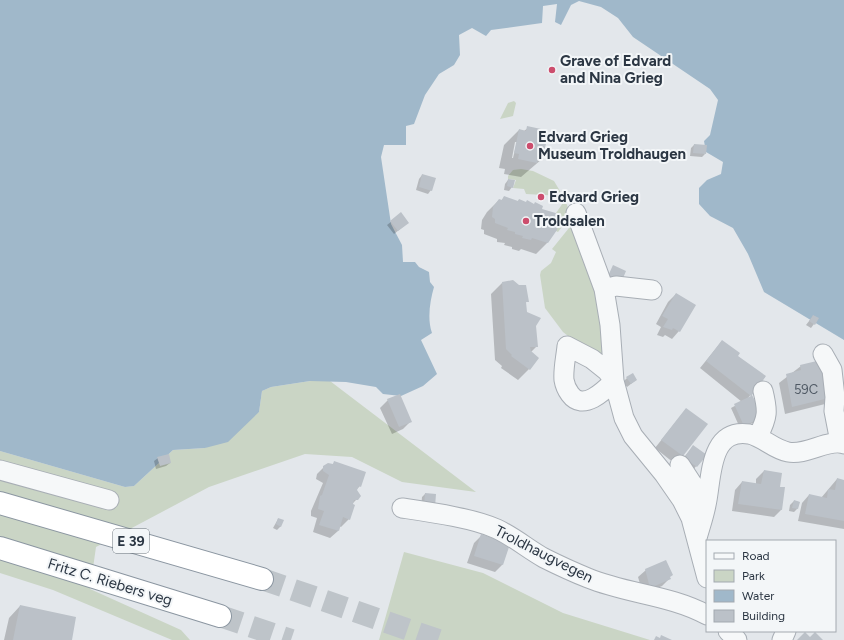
<svg xmlns="http://www.w3.org/2000/svg" width="844" height="640" font-family="Figtree,sans-serif">
	<rect width="100%" height="100%" fill="#e3e7eb"/>
	<!-- green -->
	<path fill="#cad5c5" d="M514 101 516 103 513 116 500 119 508 103Z
		M521 169 533 171 554 181 563 196 526 194 524 189 513 188 516 180 508 179V176L513 170Z
		M565 200 571 215 558 232 556 231 559 214 556 213Z
		M573 223 595 274 607 358 591 354 563 332 545 308 540 275 541 271 551 263 556 252 552 249Z
		M310 381H330L476 492 402 482 352 457 305 454 209 487 96 547 90 589 181 630 190 640H172L53 590 0 573V451L125 487 134 486 173 450 205 448 259 412 262 391 271 387Z
		M404 552 483 573 563 613 650 640H379Z"/>
	<!-- water -->
	<path fill="#a0b8ca" d="M0 0H844V340L764 292 748 254 733 228 710 216 699 204V188L707 180 721 174 723 162 706 152 704 141 710 135 718 100 710 89 633 37 618 18 601 7 579 1 571 5 561 25 555 22 557 4 543 6 542 23 491 30 486 36 472 28 459 35 460 55 454 65 439 74 425 95 414 124 406 126V145H384L381 157 391 224 402 245 403 262H415L419 267 429 272 430 282 434 287C430 301 427 319 432 333L421 340 437 374 423 386 401 396 383 394 376 387 346 382 310 381 271 387 262 391 259 412 228 442 205 448 173 450 134 486 125 487 0 451Z"/>
	<!-- shadow -->
	<path fill="#0003" fill-rule="evenodd" d="M528 128 539 135 542 159 521 177 504 174 505 169 499 168 504 145 519 130 524 131ZM515 142H517L513 158H512Z
		M694 145 705 154 702 157 690 156 691 148Z
		M422 175 431 190 428 194 416 190 419 179Z
		M508 180 512 187 509 191 504 190 505 184Z
		M504 197 517 202 519 200 541 209 548 242 536 254 521 249 519 251 512 249V247L504 245 505 243 497 242V239L484 234V230L481 229 482 220 487 212 499 200 501 201Z
		M401 214 404 226 394 234 387 225Z
		M502 283 527 301 525 304 526 313 535 325 537 346 531 352 529 369 518 380 501 368 502 366 495 360 491 294Z
		M676 294 679 331 672 339 665 335 663 337 657 335 661 327 656 324 668 302Z
		M813 316 814 324 811 328 806 325Z
		M722 341 737 356 765 377 748 398 758 421 740 428 731 408 742 402 700 368Z
		M801 366 832 397 825 404 785 414 779 383Z
		M627 378 636 380 627 387 623 382Z
		M388 400 411 421 403 429 392 434 380 408Z
		M686 409 706 424 674 463 655 448Z
		M690 450 705 455 693 470 681 461Z
		M158 458 170 463 166 466 156 469 154 461Z
		M335 462 360 486 356 490 357 499 351 505 349 519 341 527 339 526 338 531 330 538 313 532 317 518 311 516V511L323 483 316 479 317 474 325 466 332 465Z
		M764 471 779 488 781 510 774 517 732 511 735 490 742 482 756 484V479Z
		M837 479 844 481V529L798 521 802 503 809 495 821 498Z
		M425 494 430 510 421 509 422 497Z
		M794 501 799 502 797 509 794 512 789 511 790 505Z
		M278 519 281 526 277 530 273 528Z
		M481 536 509 545 502 565 495 572 467 563 474 543Z
		M646 570 669 578V579L662 586 643 594 638 577Z
		M20 606 71 640H4L9 618Z"/>
	<!-- building -->
	<path fill="#bbc1c8" d="M527 126 541 129 540 135 548 136 542 159 538 158 537 163 518 159 519 154 514 153 519 129 526 131Z
		M694 144 707 145 706 154 693 153Z
		M422 174 436 178 432 191 419 187Z
		M508 179 515 180 513 188 507 186Z
		M504 196 518 201 519 199 526 202 527 200 534 204 535 202 543 206 542 209 559 214 557 230 548 243 532 238 531 240 522 238 523 236 515 234V232L507 230 508 228 495 223V219L492 217 493 207 499 199 502 200Z
		M401 212 409 223 398 231 390 221Z
		M613 265 626 271 621 283 608 276Z
		M513 280 519 285H526L529 302H526L527 312 541 318 536 326 538 347H530L531 351 539 358 530 370 511 356 512 355 506 349 502 282Z
		M676 293 696 305 680 332 673 328 672 330 663 327 668 319 662 316Z
		M813 315 819 318 815 325 809 321Z
		M722 340 740 353 738 356 766 376 752 395 763 417 744 426 734 404 751 396 706 361Z
		M821 360 833 397 792 407 786 374 801 370 800 365Z
		M633 373 637 380 631 384 626 377Z
		M400 394 412 422 399 427 387 399Z
		M686 408 708 424 683 456 661 440Z
		M693 445 707 455 697 467 684 458Z
		M169 454 171 463 160 466 157 457Z
		M334 461 366 472 361 487 359 486 357 490 361 496 358 500H354L353 504 355 505 350 520 343 517 339 531 319 525 324 511 318 509 320 496 322 495 329 475 323 471V466L328 463 333 464Z
		M764 470 782 473 780 487H785L782 510 738 504 742 481 761 484Z
		M837 478 844 480V521L805 514 809 494 827 498 828 489 835 490Z
		M425 493 436 494 435 507 424 506Z
		M794 500 800 502 798 509 792 508Z
		M278 518 284 520 281 527 276 524Z
		M481 534 510 544 503 565 474 556Z
		M666 560 673 575 670 577 671 579 650 588 645 569Z
		M20 605 76 617 72 640H13Z
		M805 632 810 637 815 632 823 640H797Z
		M661 635 672 640H654L656 636 660 638Z"/>
	<g fill="none" stroke-linecap="round" stroke-linejoin="round">
		<!-- highway-tunnel -->
		<path stroke="#bec4c9" stroke-width="22" stroke-dasharray="22 11" stroke-linecap="butt" d="M262 579 438 640
			M220 616 291 640"/>
		<!-- minor casing -->
		<g stroke="#a8aeb5" stroke-width="21">
			<path id="minor" d="M576 213 604 289 610 325 614 381C604 391 583 412 570 394 567 390 565 386 564 380 563 369 566 357 567 346L592 359 607 371 614 381 624 418 633 436 664 474 682 500 691 518 707 578
				M604 289 616 286 652 290
				M823 354 832 370 835 397 834 411 840 442
				M758 436C768 417 768 411 763 391
				M680 465 706 505
				M0 470 109 500
				M402 508C429 512 473 518 497 529 514 537 528 549 544 558 558 565 573 572 588 578 627 594 670 595 707 615
				M697 538C700 527 704 516 706 505 712 480 708 428 749 434 763 437 773 449 788 452 806 456 829 438 844 444
				M728 631 737 640
				M782 640 786 631"/>
		</g>
		<!-- highway casing -->
		<g stroke="#8b96a1" stroke-width="24">
			<path id="highway" d="M0 503 262 579
				M0 548 220 616"/>
		</g>
		<!-- minor -->
		<use href="#minor" stroke="#f6f8f9" stroke-width="19"/>
		<!-- highway -->
		<use href="#highway" stroke="#fff" stroke-width="22"/>
	</g>
	<!-- markers -->
	<g fill="#cc4d6d" stroke="#f3f6f8" stroke-width="1.5">
		<circle cx="552" cy="70" r="4"/>
		<circle cx="530" cy="146" r="4"/>
		<circle cx="541" cy="197" r="4"/>
		<circle cx="526" cy="221" r="4"/>
	</g>
	<g text-anchor="middle" stroke-width="4" stroke-linejoin="round" paint-order="stroke">
		<!-- number labels -->
		<g font-size="13" fill="#4f5964">
			<text x="806" y="394">59C</text>
		</g>
		<!-- shield labels -->
		<rect fill="#f3f6f8" stroke="#677079" stroke-width="1" x="113" y="529" width="36" height="24" rx="3"/>
		<g font-size="14" font-weight="bold" fill="#2b3643">
			<text x="131" y="546">E 39</text>
		</g>
		<!-- poi labels -->
		<g font-size="15" font-weight="bold" fill="#2b3643" stroke="#f3f6f8" text-anchor="start">
			<text x="560" y="66">Grave of Edvard<tspan x="560" dy="17">and Nina Grieg</tspan></text>
			<text x="538" y="142">Edvard Grieg<tspan x="538" dy="17">Museum Troldhaugen</tspan></text>
			<text x="549" y="202">Edvard Grieg</text>
			<text x="534" y="226">Troldsalen</text>
		</g>
		<!-- street labels -->
		<g font-size="15" fill="#2b3643" stroke="#f3f6f8">
			<text transform="translate(544 554) rotate(27)" y="5">Troldhaugvegen</text>
			<text transform="translate(110 582) rotate(17)" y="5">Fritz C. Riebers veg</text>
		</g>
	</g>
	<!-- legend -->
	<rect x="706" y="540" width="130" height="92" fill="#f3f6f8" stroke="#a3a9b0"/>
	<rect x="714" y="553" width="20" height="6" fill="#f6f8f9" stroke="#a3a9b0"/>
	<text x="742" y="560" font-size="12" fill="#2b3643">Road</text>
	<rect x="714" y="570" width="20" height="12" fill="#cad5c5" stroke="#a3a9b0"/>
	<text x="742" y="580" font-size="12" fill="#2b3643">Park</text>
	<rect x="714" y="590" width="20" height="12" fill="#a0b8ca" stroke="#a3a9b0"/>
	<text x="742" y="600" font-size="12" fill="#2b3643">Water</text>
	<rect x="714" y="610" width="20" height="12" fill="#bbc1c8" stroke="#a3a9b0"/>
	<text x="742" y="620" font-size="12" fill="#2b3643">Building</text>
</svg>
